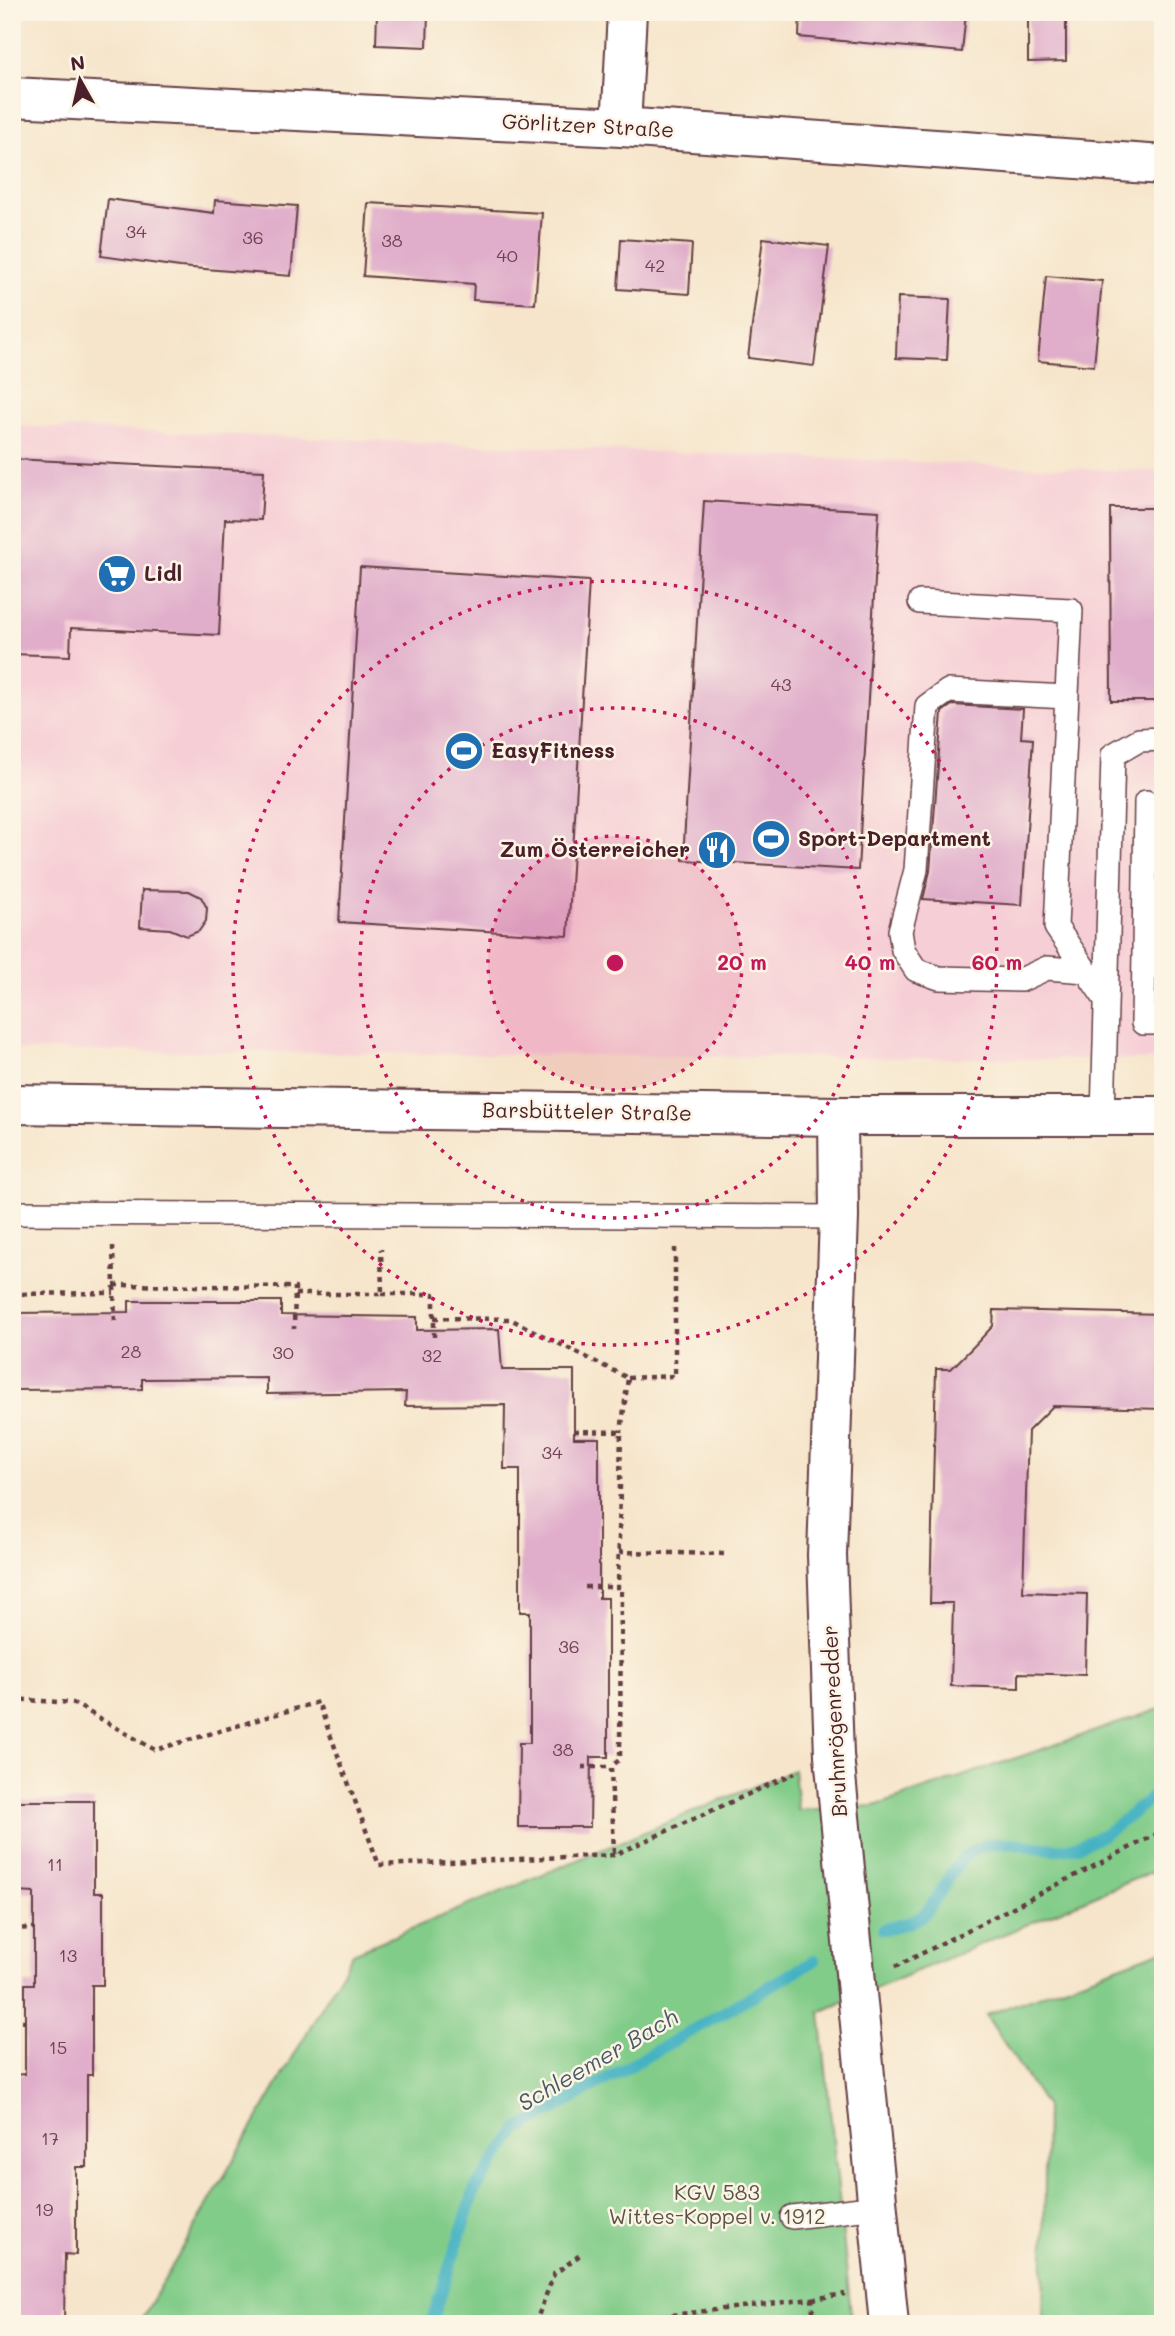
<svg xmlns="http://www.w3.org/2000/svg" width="1175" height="2336" font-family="Mali,sans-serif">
	<rect width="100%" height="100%" fill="#fcf5e5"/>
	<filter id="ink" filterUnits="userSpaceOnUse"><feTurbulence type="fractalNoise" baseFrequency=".0143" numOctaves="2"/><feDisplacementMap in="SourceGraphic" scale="14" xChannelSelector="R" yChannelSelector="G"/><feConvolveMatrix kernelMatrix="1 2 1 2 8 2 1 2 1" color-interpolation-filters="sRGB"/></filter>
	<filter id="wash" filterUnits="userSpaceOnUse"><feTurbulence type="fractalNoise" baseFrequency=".00686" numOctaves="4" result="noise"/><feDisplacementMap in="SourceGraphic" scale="28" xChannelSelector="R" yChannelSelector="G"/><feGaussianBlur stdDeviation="1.57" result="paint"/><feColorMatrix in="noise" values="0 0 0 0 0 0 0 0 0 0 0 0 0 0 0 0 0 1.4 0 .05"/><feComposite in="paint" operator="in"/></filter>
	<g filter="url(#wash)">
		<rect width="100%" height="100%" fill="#f6e5cb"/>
		<!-- built -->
		<path fill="#f6cfd6" d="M12 426 1163 472V1060L12 1050Z"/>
		<!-- green -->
		<path fill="#82cc89" stroke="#66765a" stroke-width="2" d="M1163 1708V1867L820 2012 852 2324H139L353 1953 794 1770 798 1810 875 1806Z
			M1163 1950V2324H1043L1046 2107 986 2015Z"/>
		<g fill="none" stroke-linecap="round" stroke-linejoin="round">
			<!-- stream -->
			<path stroke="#45b2c2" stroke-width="12" d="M883 1929C895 1926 915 1923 923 1915 943 1896 949 1866 973 1851 999 1835 1030 1849 1058 1849 1099 1848 1132 1812 1163 1788
				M431 2324 475 2189 517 2130 814 1961"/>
		</g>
		<g id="blocks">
			<!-- building -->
			<path fill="#e0adca" d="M377 12H428L427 47 376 45Z
				M800 12H966L962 52 799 37Z
				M1028 12H1066V61L1028 62Z
				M108 199 214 213 215 200 297 206 291 276 180 267 101 256Z
				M368 203 542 213 535 304 473 300 474 284 363 276Z
				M763 238 829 246 814 366 748 358Z
				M621 239 692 244 689 294 618 289Z
				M1046 276 1102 281 1094 366 1038 361Z
				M898 297 950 299 947 360 896 358Z
				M12 459 264 471 261 520 225 519 219 635 71 628 70 656 12 654Z
				M704 501 879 511 858 870 683 860Z
				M1110 508H1163V701H1111Z
				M360 567 589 581 568 936 339 922Z
				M952 705 1023 709 1021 738 1033 739 1022 905 923 899 930 871 942 712Z
				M142 890 189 891 201 897 207 908 206 921 199 931 187 936 170 929 140 927Z
				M129 1301H281V1315L417 1317V1330L499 1329 502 1370H574V1438H599V1598H608V1757H591L590 1827H518L519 1743H530V1612H520V1469H504L505 1405 405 1406 406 1392 267 1394V1378L142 1379V1389L12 1390V1313L129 1312Z
				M994 1310 1163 1314V1409L1053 1406 1028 1431 1023 1592 1087 1594 1085 1675 1019 1673V1688L951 1686 953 1603H930L936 1369H951L973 1347 993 1326Z
				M18 1801H94V1893H103V1985H92V2075H87V2167H76V2255L65 2254 64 2324H12L13 2075 25 2074V1984H34V1893L17 1892Z"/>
		</g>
	</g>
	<g filter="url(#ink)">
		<use href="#blocks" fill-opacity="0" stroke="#643d43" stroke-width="2"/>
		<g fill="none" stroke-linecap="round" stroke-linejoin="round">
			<!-- service casing -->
			<g stroke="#643d43" stroke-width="26">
				<path id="service" d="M920 602 1071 610 1056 927 1106 1000
					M1067 697 948 691 927 706 916 870 900 931 903 950 916 970 939 978 1021 980 1047 968 1086 971
					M1146 802 1143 1023H1163
					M1103 1116 1113 755 1139 740 1163 739
					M12 1213 839 1217
					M792 2217 878 2207"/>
			</g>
			<!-- minor casing -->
			<g stroke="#643d43" stroke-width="42">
				<path id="minor" d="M12 97 621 127 1163 165
					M621 127 627 12
					M838 1116 839 1217 827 1555 834 1755 889 2324"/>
			</g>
			<!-- secondary casing -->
			<g stroke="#643d43" stroke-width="42">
				<path id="secondary" d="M12 1104 838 1116H1163"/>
			</g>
			<!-- path -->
			<path stroke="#643d43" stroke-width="4.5" stroke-dasharray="5 5" stroke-linecap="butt" d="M113 1246 115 1325
				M114 1285 295 1287 294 1329
				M12 1294 114 1293
				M295 1294H382L381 1249
				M382 1294H434V1342
				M434 1318 510 1319 628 1378 621 1432
				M628 1378 675 1376V1248
				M574 1431 621 1432 618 1587
				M619 1552 728 1554
				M585 1587H621L620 1759 611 1767
				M12 1699 73 1703 155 1750 318 1702 379 1865 614 1855 795 1773
				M582 1767H611L614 1855
				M12 1838H17
				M12 1929 34 1928
				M895 1967 1163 1831
				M12 2021H25
				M12 2112H13
				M812 2299 845 2294
				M535 2324 554 2274 580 2255
				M592 2324 812 2299 814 2324"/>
			<!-- service -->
			<use href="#service" stroke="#fff" stroke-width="23"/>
			<!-- minor -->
			<use href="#minor" stroke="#fff" stroke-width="38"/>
			<!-- secondary -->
			<use href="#secondary" stroke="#fff" stroke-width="38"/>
		</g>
	</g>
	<!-- distance rings -->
	<circle cx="615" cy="963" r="127" fill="#c2185b" fill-opacity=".12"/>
	<g fill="none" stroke="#c2185b" stroke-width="3.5" stroke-dasharray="3.5 7">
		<circle cx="615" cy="963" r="127"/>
		<circle cx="615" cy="963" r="255"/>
		<circle cx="615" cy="963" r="382"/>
	</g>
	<!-- icons -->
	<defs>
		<g id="supermarket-disc" transform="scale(2.0125)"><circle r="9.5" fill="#1f6fb2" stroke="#fcf5e5"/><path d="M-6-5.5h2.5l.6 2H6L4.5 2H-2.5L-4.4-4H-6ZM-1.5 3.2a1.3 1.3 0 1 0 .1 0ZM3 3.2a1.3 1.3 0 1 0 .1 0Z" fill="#fff"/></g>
		<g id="stadium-disc" transform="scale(2.0125)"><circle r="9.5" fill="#1f6fb2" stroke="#fcf5e5"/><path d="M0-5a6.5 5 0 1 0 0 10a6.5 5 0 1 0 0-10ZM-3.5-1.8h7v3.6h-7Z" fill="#fff"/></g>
		<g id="restaurant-disc" transform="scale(2.0125)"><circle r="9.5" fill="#1f6fb2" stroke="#fcf5e5"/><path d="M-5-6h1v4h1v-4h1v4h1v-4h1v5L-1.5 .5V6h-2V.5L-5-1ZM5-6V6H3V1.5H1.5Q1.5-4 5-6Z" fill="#fff"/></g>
	</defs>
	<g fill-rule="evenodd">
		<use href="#supermarket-disc" x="117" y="574"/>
		<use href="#stadium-disc" x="464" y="751"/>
		<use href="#stadium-disc" x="771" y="839"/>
		<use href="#restaurant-disc" x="717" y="850"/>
	</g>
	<g text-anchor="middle" stroke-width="5" stroke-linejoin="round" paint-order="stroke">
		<!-- number labels -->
		<g font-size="18" fill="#704253">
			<text x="136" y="238">34</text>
			<text x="253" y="244">36</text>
			<text x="392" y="247">38</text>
			<text x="507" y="262">40</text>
			<text x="655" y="272">42</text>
			<text x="781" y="691">43</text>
			<text x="131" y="1358">28</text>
			<text x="283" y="1359">30</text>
			<text x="432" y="1362">32</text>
			<text x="552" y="1459">34</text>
			<text x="569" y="1653">36</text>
			<text x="563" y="1756">38</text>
			<text x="55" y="1871">11</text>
			<text x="68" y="1962">13</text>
			<text x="58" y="2054">15</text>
			<text x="50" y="2145">17</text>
			<text x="44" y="2216">19</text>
		</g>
		<!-- street labels -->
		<g font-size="21" fill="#4a1f2b" stroke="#fcf5e5">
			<text transform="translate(588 126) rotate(3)" y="7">Görlitzer Straße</text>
			<text transform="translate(587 1112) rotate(1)" y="7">Barsbütteler Straße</text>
			<text transform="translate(835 1721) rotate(-93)" y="7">Bruhnrögenredder</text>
		</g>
		<!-- poi labels -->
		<g font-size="21" font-weight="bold" fill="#4a1f2b" stroke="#fcf5e5" text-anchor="start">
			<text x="144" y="581">Lidl</text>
			<text x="491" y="758">EasyFitness</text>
			<text x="798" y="846">Sport-Department</text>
			<text x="690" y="857" text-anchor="end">Zum Österreicher</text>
		</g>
		<!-- park labels -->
		<g font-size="21" fill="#5b5347" stroke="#fcf5e5">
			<text x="717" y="2200">KGV 583<tspan x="717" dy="24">Wittes-Koppel v. 1912</tspan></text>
		</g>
		<!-- water labels -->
		<g font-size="23" font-style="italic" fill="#485a67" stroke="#fcf5e5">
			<text transform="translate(598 2060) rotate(-30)" y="8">Schleemer Bach</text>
		</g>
	</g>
	<circle cx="615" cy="963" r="10" fill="#c2185b" stroke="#fcf5e5" stroke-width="3.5"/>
	<g font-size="21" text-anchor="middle" font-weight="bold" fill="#c2185b" stroke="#fcf5e5" stroke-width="5" stroke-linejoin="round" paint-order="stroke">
		<text x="742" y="970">20 m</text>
		<text x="870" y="970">40 m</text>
		<text x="997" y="970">60 m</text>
	</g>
	<!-- margin -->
	<rect width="1175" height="2336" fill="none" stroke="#fcf5e5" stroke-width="42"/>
	<!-- north arrow -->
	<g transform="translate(80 80) rotate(352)" stroke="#fcf5e5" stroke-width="5" paint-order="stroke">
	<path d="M0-5L12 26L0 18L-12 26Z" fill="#4a1f2b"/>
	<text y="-10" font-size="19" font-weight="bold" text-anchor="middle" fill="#4a1f2b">N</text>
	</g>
</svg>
